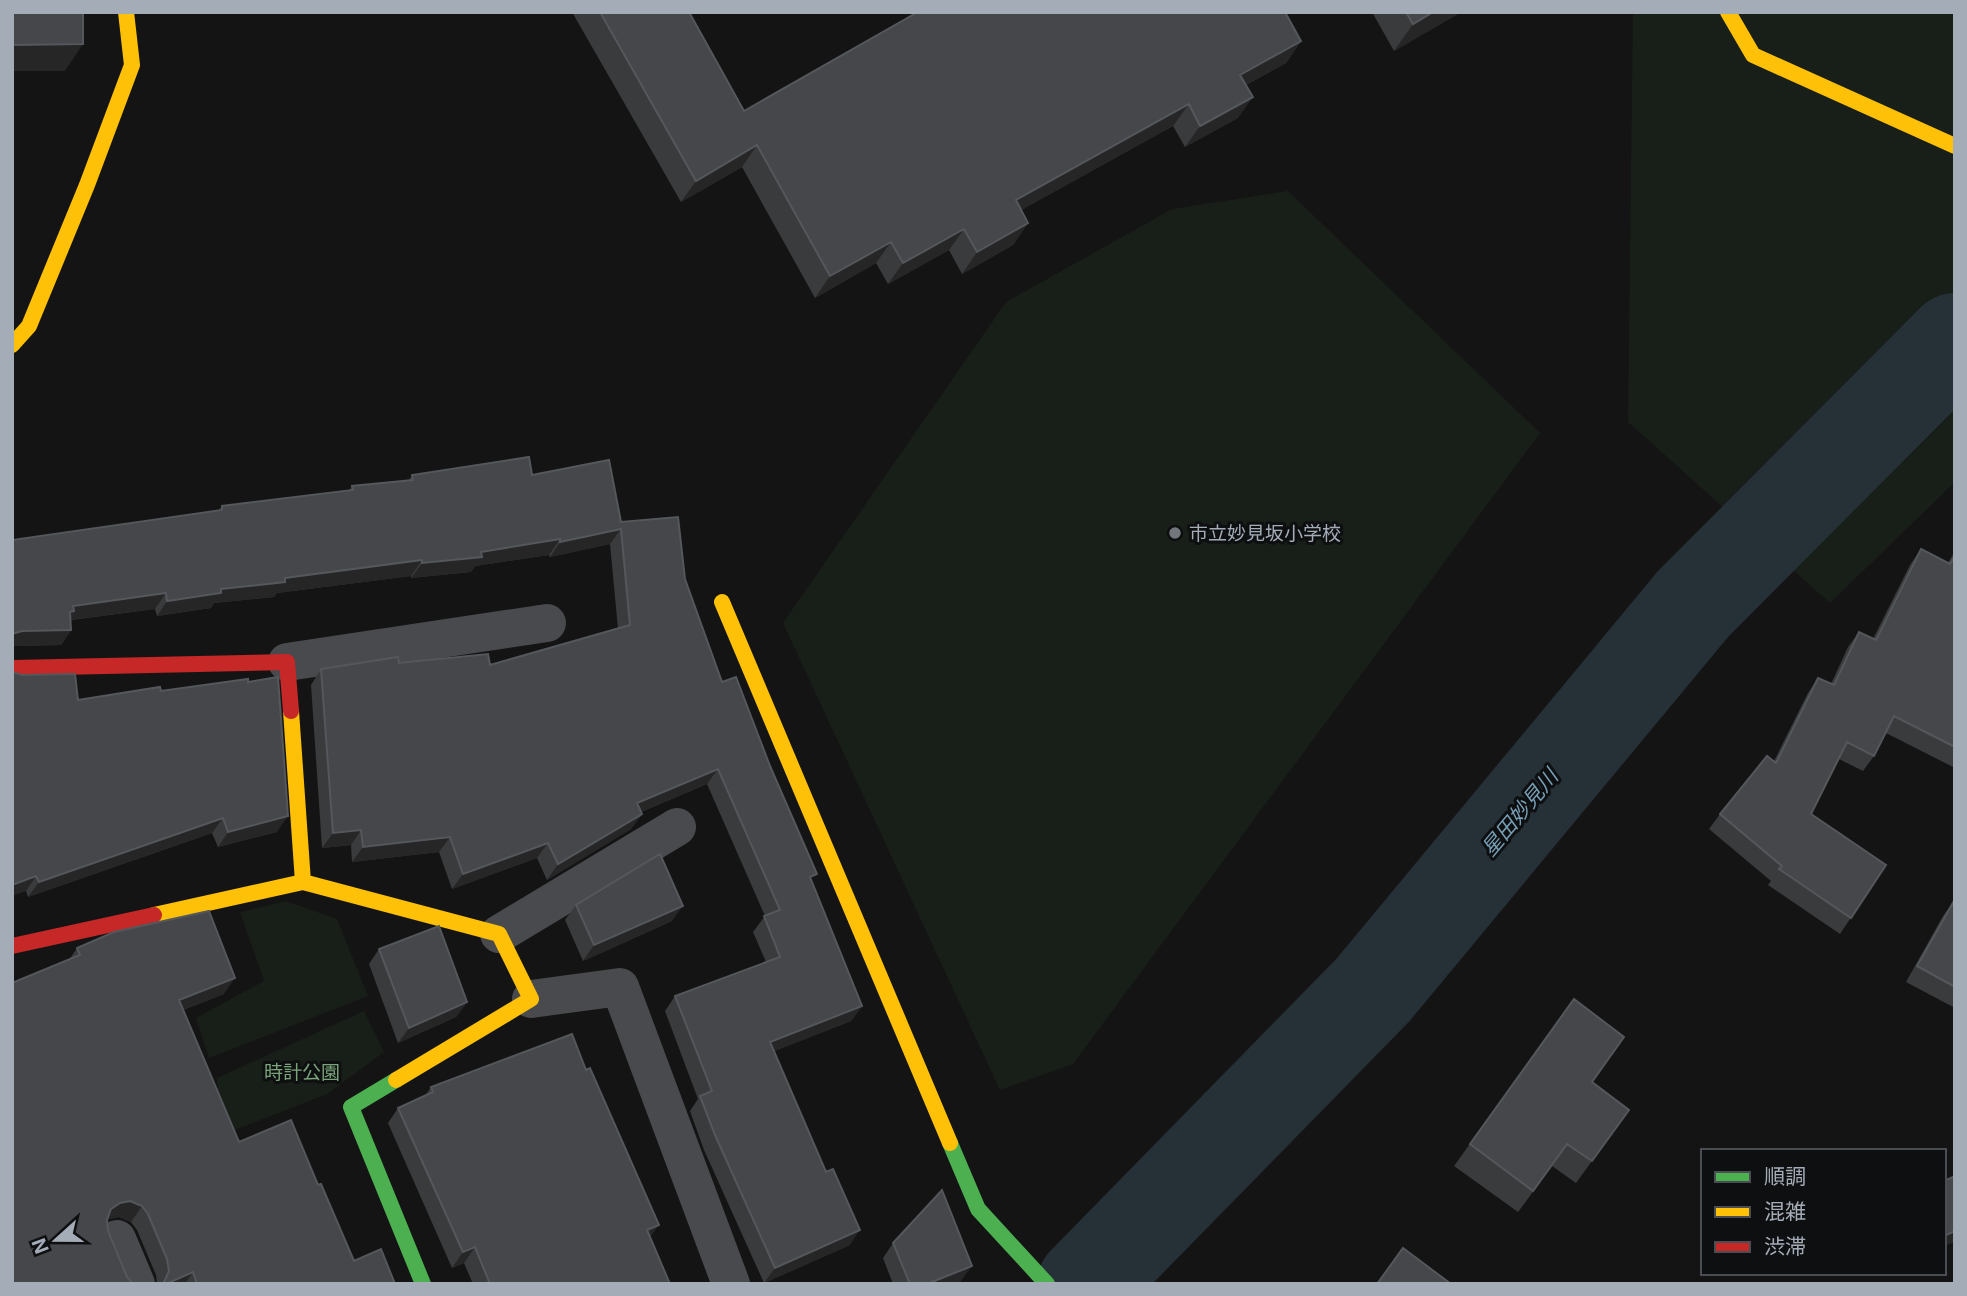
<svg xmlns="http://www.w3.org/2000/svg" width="1967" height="1296" font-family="Inter,'Noto Sans JP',sans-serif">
	<rect width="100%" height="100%" fill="#141414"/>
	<!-- green -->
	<path fill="#181f18" d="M1633 12H1955V482L1830 603 1628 422Z
		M1288 191 1540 433 1073 1064 1000 1090 783 623 1006 302 1172 209Z
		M286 901 337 919 368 996 209 1058 196 1018 264 981 240 912Z
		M364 1011 384 1052 327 1094 222 1135 217 1078Z"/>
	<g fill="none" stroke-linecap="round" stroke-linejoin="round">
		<!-- river -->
		<path stroke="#263137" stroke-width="96" d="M1085 1284 1373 990 1693 604 1955 341"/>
		<!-- street -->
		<path stroke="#484a4d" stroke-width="38" d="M287 662 547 623
			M499 934 677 827
			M531 999 620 987 731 1284
			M117 1239 136 1284"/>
		<!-- fast -->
		<path stroke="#4caf50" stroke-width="16" d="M396 1080 351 1107 423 1284
			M950 1143 978 1209 1047 1284"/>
		<!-- slow -->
		<path stroke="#ffc107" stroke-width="16" d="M1728 12 1753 55 1955 146
			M12 345 29 326 87 185 132 65 126 12
			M722 602 950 1143
			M303 882 499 934 531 999 396 1080
			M154 915 303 882 291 711"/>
		<!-- jam -->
		<path stroke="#c62828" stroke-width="16" d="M12 668 287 662 291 711
			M12 946 154 915"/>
	</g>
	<!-- wall -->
	<path fill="#3a3b3d" d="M572 12H689L744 111 912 15 910 12H1285L1301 41 1286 63 1246 85 1238 118 1185 147 1173 126 1021 210 1028 223 1013 245 962 274 949 250 888 284 876 263 815 298 742 167 681 202Z
		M1372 12H1461L1394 51Z
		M412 475H532L621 522 685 579 722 682 812 881 862 1006 851 1021 774 1051 850 1245 764 1283 704 1150 690 1111 698 1099 665 1011 675 996 766 962 753 932 765 916 707 784 641 812 642 814 631 829 547 880 537 858 452 889 439 852 352 862 351 845 322 848 311 685 321 669 399 663 490 665 618 629 610 544 550 557 549 555 475 566 471 572 411 578V576L277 593 274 597 214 603 211 608 157 616 155 609 71 620V630L61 645 12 646 218 511 222 506 349 491 352 486 409 480Z
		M1921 549 1948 563 1955 551V764L1953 767 1886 733 1874 756 1863 771 1839 759 1811 814 1886 865 1840 934 1768 885 1771 881 1709 829 1720 814 1774 761 1808 693 1818 678 1831 684 1848 647 1859 632 1873 639 1910 565Z
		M161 691 277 832 218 847 212 833 28 897 26 891 78 700Z
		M1954 901 1955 902V1008L1906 982 1943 916Z
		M576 905 672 921 583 961 565 920Z
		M77 948 224 994 183 1010 239 1142 318 1185 354 1261 395 1284H157L156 1275 137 1230 131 1222 119 1217 109 1219 12 1284 69 960Z
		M379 949 467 1002 456 1017 398 1043 369 964Z
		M1574 999 1592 1082 1629 1110 1576 1183 1552 1166 1518 1212 1454 1166Z
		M431 1087 650 1237 670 1284H473L464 1263 452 1268 388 1123 398 1108 425 1096Z
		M893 1243 961 1281 955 1284H893L883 1258Z"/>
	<!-- shaded-wall -->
	<path fill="#262627" d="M1433 12H1461L1394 51 1413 24Z
		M1301 41 1286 63 1225 96 1240 75Z
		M83 44 65 71H12V45Z
		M1253 97 1238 118 1185 147 1200 126Z
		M1189 104 1173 126 1000 222 1016 200Z
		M757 145 742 167 681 202 696 181Z
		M1028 223 1013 245 962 274 977 252Z
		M964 229 949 250 888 284 903 263Z
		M891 242 876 263 815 298 830 276Z
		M621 529 610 544 550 557 560 542Z
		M560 539 549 555 475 566 471 572 411 578 422 563 481 552Z
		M422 560 411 576 277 593 274 597 214 603 211 608 157 616 167 601 221 589 285 578Z
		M166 593 155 609 68 620 63 627 73 606Z
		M71 630 61 645 12 646V634L22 631Z
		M718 769 707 784 626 818 637 803Z
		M642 814 631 829 547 880 558 864Z
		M288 816 277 832 218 847 228 832Z
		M223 818 212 833 28 897 39 882Z
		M361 830 351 845 322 848 333 833Z
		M450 837 439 852 352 862 363 847Z
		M548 843 537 858 452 889 463 874Z
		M36 876 26 891 12 896V885Z
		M683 906 672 921 583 961 594 945Z
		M235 978 224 994 167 1016 179 1000Z
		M467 1002 456 1017 398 1043 409 1028Z
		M862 1006 851 1021 760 1057 770 1042Z
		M130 1201 142 1206 131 1222 119 1217 109 1219 100 1225 111 1209 120 1203Z
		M659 1225 648 1240 647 1230Z
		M860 1230 850 1245 764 1283 775 1268Z
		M1955 1231V1242L1944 1246V1236Z
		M475 1247 464 1263 452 1268 463 1252Z
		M972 1266 961 1281 955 1284H927Z
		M193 1272 185 1284H166Z"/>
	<!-- building -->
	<path fill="#45474a" stroke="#54575b" stroke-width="2" d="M12 12H83V44L12 45Z
		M600 12H689L744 111 918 12H1285L1301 41 1240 75 1253 97 1200 126 1189 104 1016 200 1028 223 977 252 964 229 903 263 891 242 830 276 757 145 696 181Z
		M1406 12H1433L1413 24Z
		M529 457 532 475 609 460 621 522 678 517 685 579 722 682 736 677 770 766 817 874 810 877 862 1006 770 1042 826 1172 833 1169 860 1230 775 1268 715 1135 700 1096 712 1091 675 996 780 957 764 916 780 910 718 769 637 803 642 814 558 864 548 843 463 874 450 837 363 847 361 830 333 833 321 669 398 657 399 663 488 654 490 665 630 625 621 529 560 542V539L481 552 482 557 422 563V560L285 578V582L221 589V593L167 601 166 593 73 606 74 611 70 612 71 630 22 631 12 634V540L222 510V506L353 490 352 486 413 480 412 475Z
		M1921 549 1950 564 1955 556V747L1894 716 1874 756 1847 742 1811 814 1886 865 1851 918 1779 869 1782 866 1720 814 1767 756 1776 763 1818 678 1834 685 1859 632 1876 640Z
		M12 672 22 675 75 674 78 700 160 687 161 691 248 679V682L278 677 288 816 228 832 223 818 39 882 36 876 12 885Z
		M660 854 683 906 594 945 576 905Z
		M1954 901 1955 902V987L1917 966Z
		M209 911 235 978 179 1000 239 1142 291 1120 318 1185 321 1184 354 1261 381 1249 395 1284H197L193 1272 166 1284H161L164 1282 169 1271 167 1259 148 1214 142 1206 130 1201 120 1203 111 1209 107 1220 108 1231 127 1277 133 1284H12V983L80 955 77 948 114 932Z
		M439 926 467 1002 409 1028 379 949Z
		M1574 999 1624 1037 1592 1082 1629 1110 1592 1161 1567 1144 1533 1191 1470 1144Z
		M572 1034 586 1070 590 1068 659 1225 647 1230 670 1284H490L475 1247 463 1252 398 1108 433 1092 431 1087Z
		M1955 1176V1231L1944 1236V1181Z
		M942 1190 972 1266 927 1284H910L893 1243Z
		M1403 1248 1451 1284H1377Z"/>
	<!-- markers -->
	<circle fill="#72777e" stroke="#0e0f10" stroke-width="2.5" cx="1175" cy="533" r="7"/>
	<g text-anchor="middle" stroke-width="6" stroke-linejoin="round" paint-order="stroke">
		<!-- poi labels -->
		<g font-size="19" fill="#a4acb7" stroke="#0e0f10" text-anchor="start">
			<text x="1189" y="540">市立妙見坂小学校</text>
		</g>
		<!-- park labels -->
		<g font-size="19" fill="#7aa479" stroke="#0e0f10">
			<text x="302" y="1079">時計公園</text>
		</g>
		<!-- water labels -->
		<g font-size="21" font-style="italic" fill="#779fb5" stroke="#0e0f10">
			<text transform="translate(1520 813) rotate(-50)" y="7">星田妙見川</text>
		</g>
	</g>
	<!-- border -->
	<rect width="1967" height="1296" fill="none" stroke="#a4acb7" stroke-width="28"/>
	<!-- legend -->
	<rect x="1701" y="1149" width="245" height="126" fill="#0e0f10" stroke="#4a4e53" stroke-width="2"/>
	<rect x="1715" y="1172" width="35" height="10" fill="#4caf50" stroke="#4a4e53" stroke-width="2"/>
	<text x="1764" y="1184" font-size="21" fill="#a4acb7">順調</text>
	<rect x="1715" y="1207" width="35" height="10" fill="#ffc107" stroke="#4a4e53" stroke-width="2"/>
	<text x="1764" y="1219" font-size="21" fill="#a4acb7">混雑</text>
	<rect x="1715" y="1242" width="35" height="10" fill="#c62828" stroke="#4a4e53" stroke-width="2"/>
	<text x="1764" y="1254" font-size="21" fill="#a4acb7">渋滞</text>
	<!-- north arrow -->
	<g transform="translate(56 1240) rotate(249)" stroke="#0e0f10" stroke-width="5" paint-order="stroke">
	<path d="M0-5L12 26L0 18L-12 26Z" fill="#a4acb7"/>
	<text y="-10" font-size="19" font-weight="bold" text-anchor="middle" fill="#a4acb7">N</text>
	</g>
</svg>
